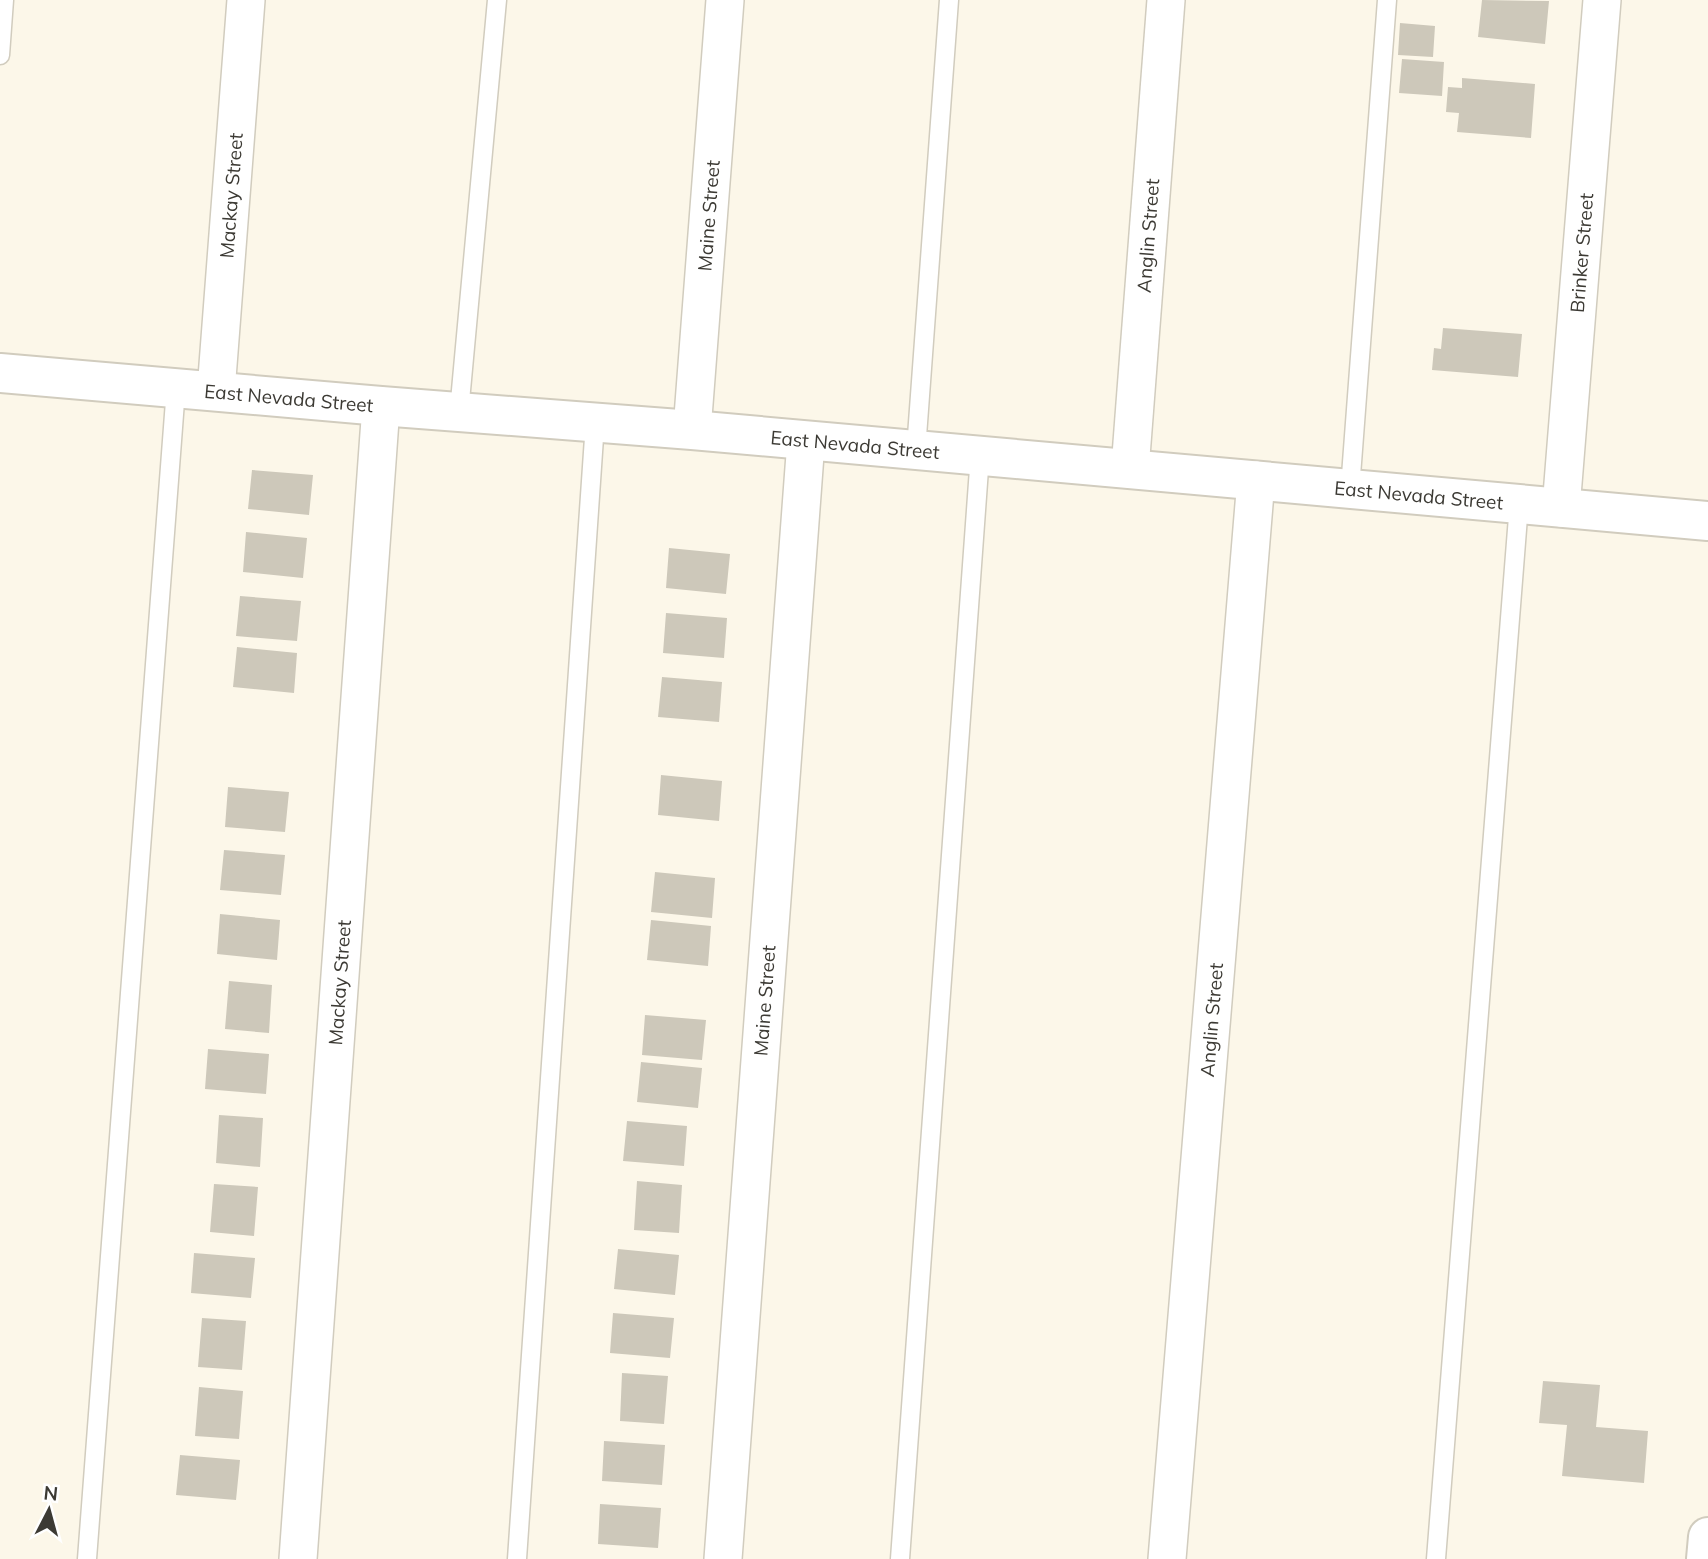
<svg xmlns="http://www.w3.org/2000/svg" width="1708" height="1559" font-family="Mulish,sans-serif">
	<rect width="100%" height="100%" fill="#fcf7e9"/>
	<!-- building -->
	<path fill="#cdc8ba" d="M1482 0 1549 1 1545 44 1478 37Z
		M1400 23 1435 26 1433 57 1398 55Z
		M1402 59 1444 62 1442 96 1399 93Z
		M1462 78 1535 84 1531 138 1457 132 1459 113 1446 112 1448 87 1462 88Z
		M1443 328 1522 334 1518 377 1432 370 1434 348 1441 349Z
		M252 470 313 475 309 515 248 509Z
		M246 532 307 538 303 578 243 572Z
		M669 548 730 554 726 594 666 588Z
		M240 596 301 601 297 641 236 636Z
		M666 613 727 618 724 658 663 653Z
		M237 647 297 653 294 693 233 687Z
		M662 677 722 682 719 722 658 717Z
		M661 775 722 781 719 821 658 815Z
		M228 787 289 792 285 832 225 827Z
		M224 850 285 855 281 895 220 890Z
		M655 872 715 878 712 918 651 912Z
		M220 914 280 920 277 960 217 954Z
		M651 920 711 926 708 966 647 960Z
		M229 981 272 985 269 1033 225 1029Z
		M645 1015 706 1020 702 1060 642 1055Z
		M208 1049 269 1054 266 1094 205 1089Z
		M641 1062 702 1068 698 1108 637 1102Z
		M219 1115 263 1118 260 1167 216 1163Z
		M627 1121 687 1126 684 1166 623 1161Z
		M637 1181 682 1185 679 1233 634 1230Z
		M214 1184 258 1187 254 1236 210 1232Z
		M618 1249 679 1255 675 1295 614 1289Z
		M194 1253 255 1258 251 1298 191 1293Z
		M613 1313 674 1318 670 1358 610 1353Z
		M202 1318 246 1321 242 1370 198 1367Z
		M622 1373 668 1376 664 1424 620 1421Z
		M1543 1381 1600 1385 1596 1427 1648 1431 1644 1483 1562 1476 1567 1425 1539 1423Z
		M199 1387 243 1391 239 1439 195 1436Z
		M604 1441 665 1445 662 1485 602 1481Z
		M180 1455 240 1460 236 1500 176 1495Z
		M600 1504 661 1508 658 1548 598 1544Z"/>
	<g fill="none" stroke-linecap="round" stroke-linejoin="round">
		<!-- service casing -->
		<g stroke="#d1ccbe" stroke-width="21">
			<path id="service" d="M0 55 4 0
				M459 412 497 0
				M916 450 949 0
				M1350 489 1387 0
				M87 1559 176 388
				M517 1559 595 423
				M900 1559 980 455
				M1436 1559 1519 504"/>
		</g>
		<!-- minor casing -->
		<g stroke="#d1ccbe" stroke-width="40">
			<g id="minor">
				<path id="s1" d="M216 391 246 0"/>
				<path id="s2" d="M692 430 725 0"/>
				<path id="s3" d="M1130 469 1166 0"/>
				<path id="s4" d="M1561 508 1602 0"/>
				<path id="s5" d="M298 1559 381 406"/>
				<path id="s6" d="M723 1559 806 441"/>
				<path id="s7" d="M1167 1559 1256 480"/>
			</g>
		</g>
		<!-- tertiary casing -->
		<g stroke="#d1ccbe" stroke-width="42">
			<g id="tertiary">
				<path id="s8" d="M0 373 381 406 692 430 1708 521"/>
				<path d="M1706 1559 1708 1537"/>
			</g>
		</g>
		<!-- service -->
		<use href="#service" stroke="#fff" stroke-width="18"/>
		<!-- minor -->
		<use href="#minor" stroke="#fff" stroke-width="37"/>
		<!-- tertiary -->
		<use href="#tertiary" stroke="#fff" stroke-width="38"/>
	</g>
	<g text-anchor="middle" stroke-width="5" stroke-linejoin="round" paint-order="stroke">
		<!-- street labels -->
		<g font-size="19" fill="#3c3a34" stroke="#fff">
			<text dy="7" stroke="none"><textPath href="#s1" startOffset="196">Mackay Street</textPath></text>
			<text dy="7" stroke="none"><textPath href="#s2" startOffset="215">Maine Street</textPath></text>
			<text dy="7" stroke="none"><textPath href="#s3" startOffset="234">Anglin Street</textPath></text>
			<text dy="7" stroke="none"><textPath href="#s4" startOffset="256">Brinker Street</textPath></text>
			<text dy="7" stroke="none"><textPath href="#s8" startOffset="290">East Nevada Street</textPath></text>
			<text dy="7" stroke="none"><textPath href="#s8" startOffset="858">East Nevada Street</textPath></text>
			<text dy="7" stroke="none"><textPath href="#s8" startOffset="1424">East Nevada Street</textPath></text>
			<text dy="7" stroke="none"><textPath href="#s5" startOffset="578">Mackay Street</textPath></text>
			<text dy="7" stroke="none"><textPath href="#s6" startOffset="560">Maine Street</textPath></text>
			<text dy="7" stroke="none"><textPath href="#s7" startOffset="541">Anglin Street</textPath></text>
		</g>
	</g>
	<!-- north arrow -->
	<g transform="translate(49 1510) rotate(6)" stroke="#ffffff" stroke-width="5" paint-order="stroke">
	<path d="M0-5L12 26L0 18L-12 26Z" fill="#3c3a34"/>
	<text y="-10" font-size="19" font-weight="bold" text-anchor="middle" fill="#3c3a34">N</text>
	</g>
</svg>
